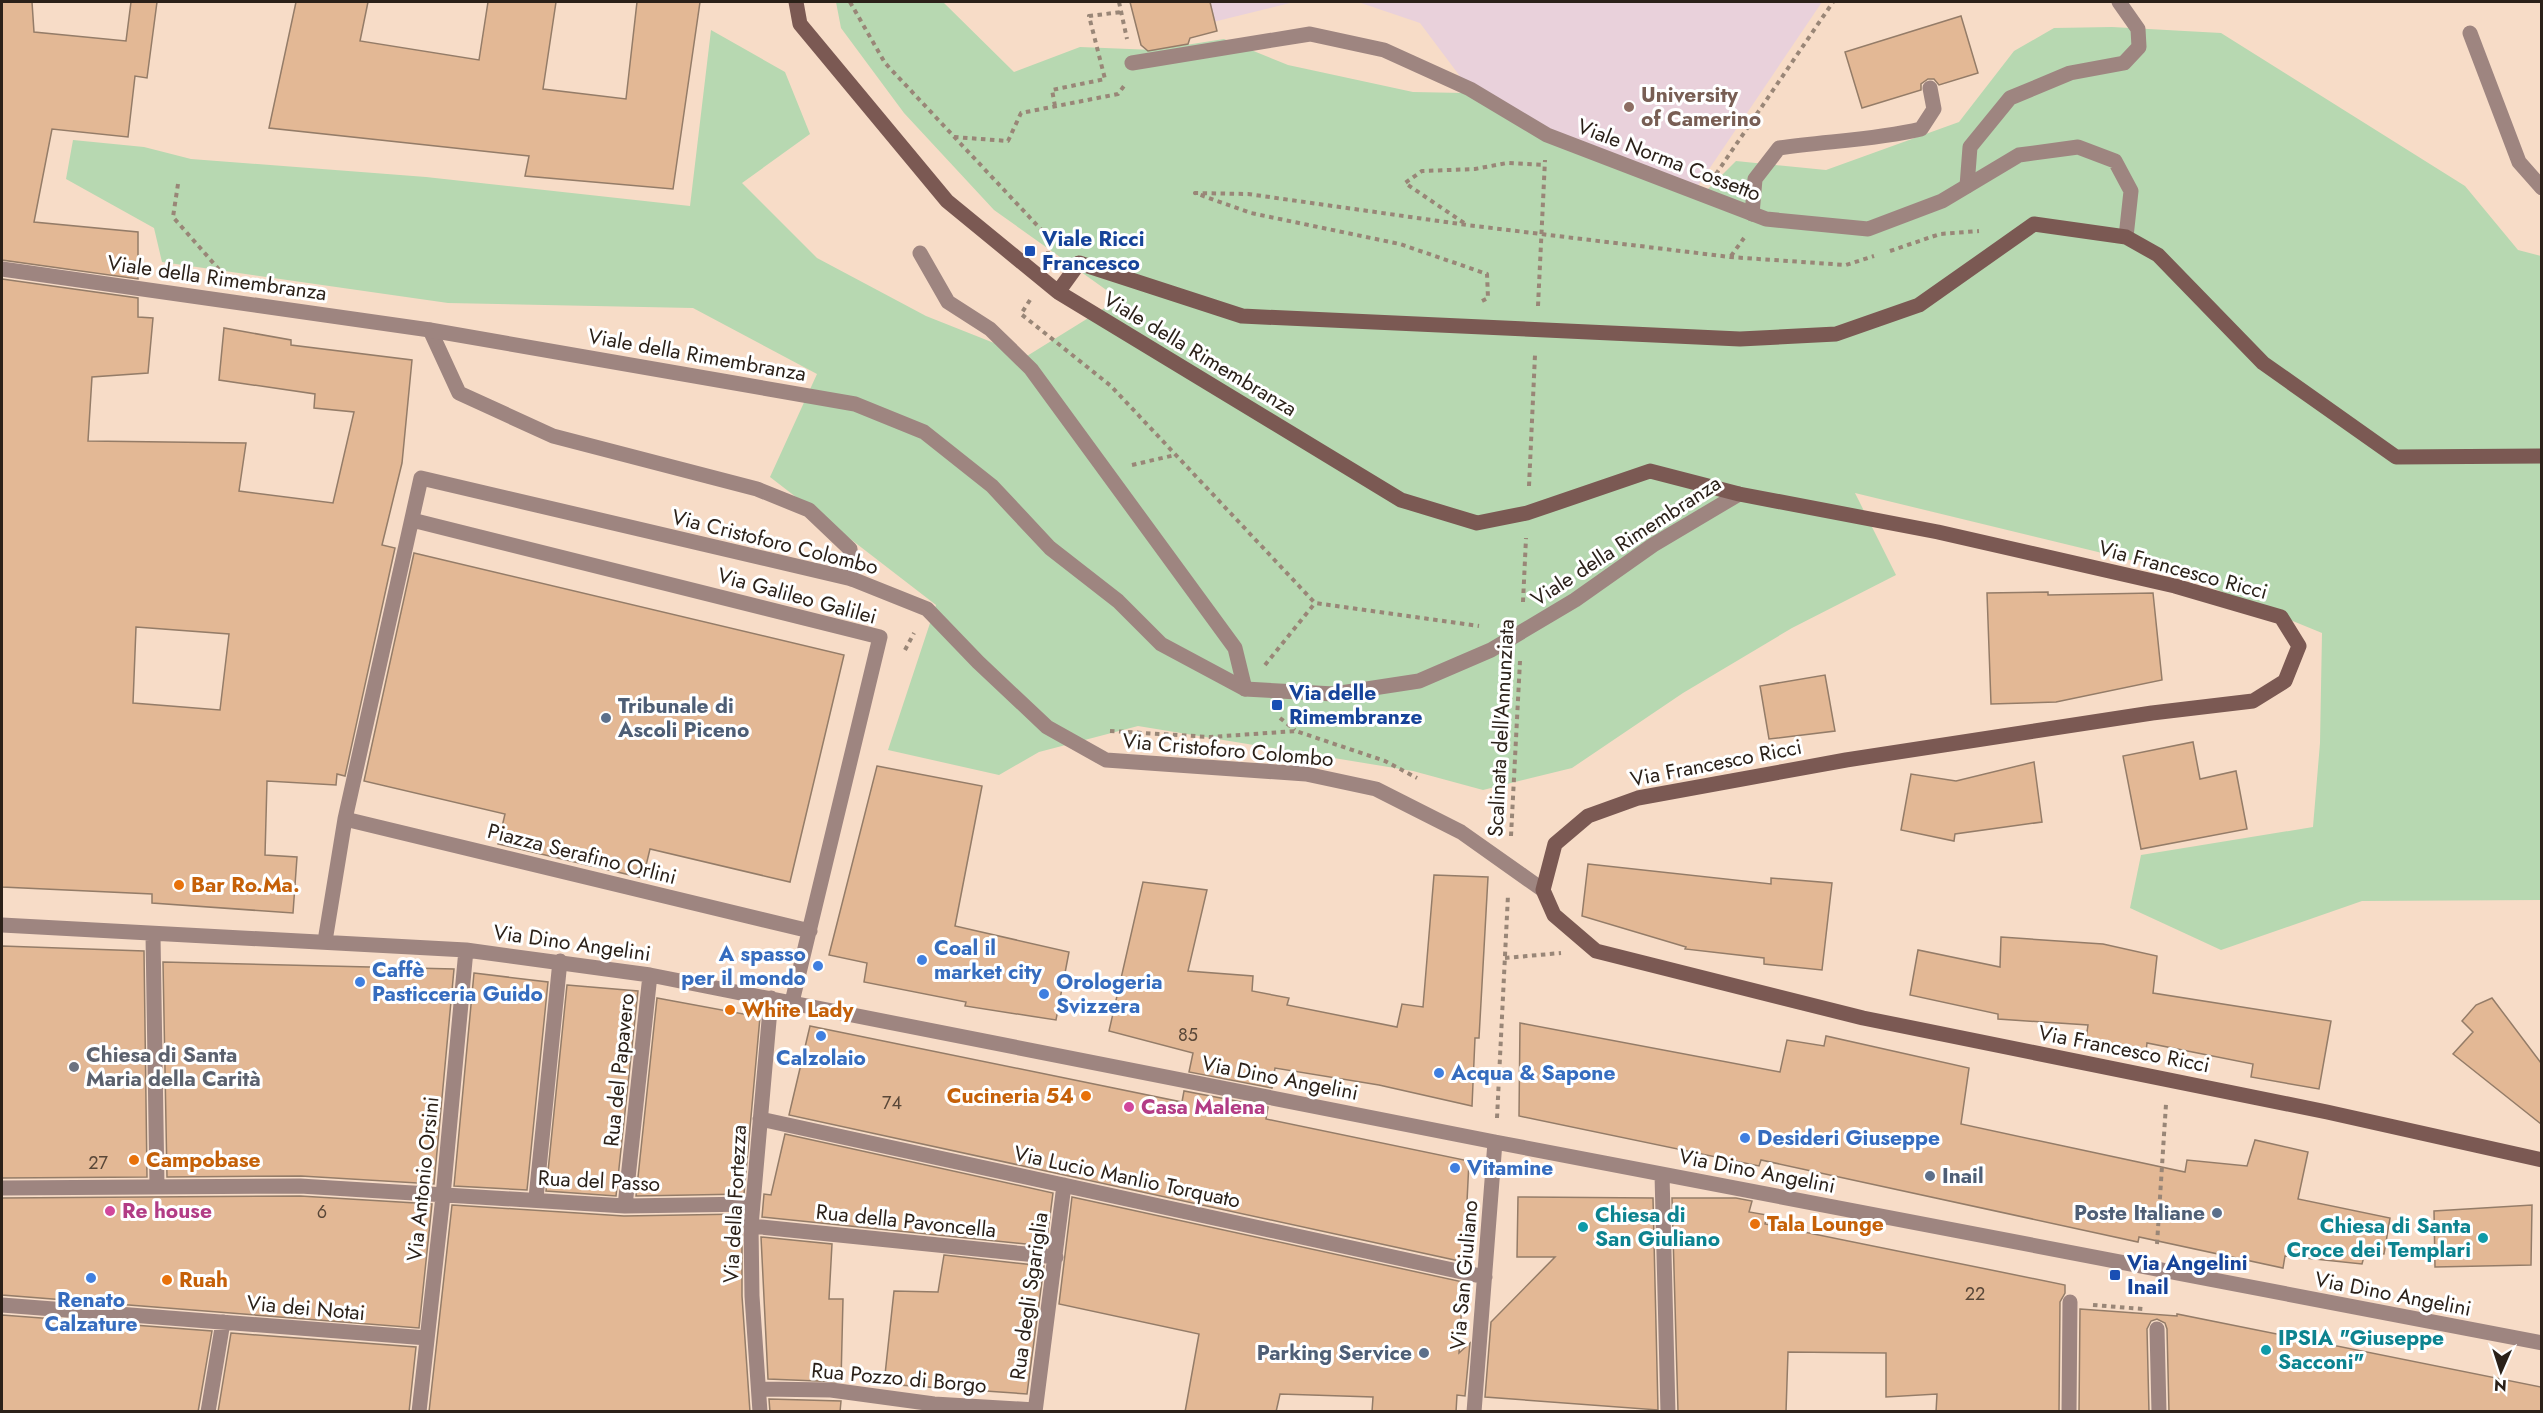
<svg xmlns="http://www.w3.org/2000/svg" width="2543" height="1413" font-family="Jost,sans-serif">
	<rect width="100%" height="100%" fill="#f7dcc7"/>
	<!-- education -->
	<path fill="#e9d1db" d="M1130 2H1294L1140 40Z
		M1358 2H1822L1697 187 1549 132 1465 83 1420 23Z"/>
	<!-- green -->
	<path fill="#b7d8b1" d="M836 2H943L1014 72 1080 47 1154 50 1224 39 1288 65 1413 92 1464 93 1702 195 1736 161 1826 170 1959 122 2014 51 2054 28 2112 27 2221 33 2465 186 2518 250 2541 256V900L2362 901 2221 950 2130 908 2141 855 2313 827 2320 743 2322 633 2164 568 1855 493 1896 575 1792 628 1683 693 1572 768 1483 790 1413 771 1138 726 1039 752 999 775 888 750 936 605 770 477 817 374 693 308 448 303 162 262 154 228 66 179 73 140 144 147 191 159 426 177 690 206 711 30 785 72 810 134 742 183 817 258 926 316 1027 356 1119 299 994 210 904 113 841 28Z"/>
	<!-- building -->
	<path fill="#e3b895" stroke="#947c68" stroke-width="1.5" fill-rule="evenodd" d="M2 2H32L34 32 126 41 131 2H157L147 78 135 76 128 137 52 129 34 222 138 232V279L2 260Z
		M296 2H368L360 41 479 60 488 2H556L543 89 626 99 637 2H700L673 189 525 176 529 156 269 128Z
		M1130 2H1210L1217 31 1190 38 1188 44 1148 51 1141 45Z
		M1961 16 1978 73 1939 85 1934 79H1928L1921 84V90L1862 108 1845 52Z
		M2 279 138 298V317L153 318 148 373 92 377 88 441 246 443 239 491 333 503 354 412 314 408 315 394 219 380 224 328 291 340V345L412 360 402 463 382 545 395 548 345 776 337 774 336 785 267 781 265 855 297 857 293 913 152 903V894L2 887ZM136 627 229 634 220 710 133 703Z
		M414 553 844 655 790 882 650 849 643 878 498 844 505 814 364 781Z
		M2048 592V595L2153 593 2162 680 2056 702 1991 704 1987 593Z
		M1825 675 1835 731 1769 739 1760 686Z
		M2193 742 2200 779 2236 771 2247 829 2141 849 2123 756Z
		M2034 762 2042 822 1955 834 1954 841 1901 830 1911 774 1956 781Z
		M877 766 982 786 955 926 1069 952 1056 1020 965 1006 966 1002 864 982 867 963 829 955Z
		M1588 864 1771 884V878L1832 883 1822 970 1764 964V958L1685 949 1686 947 1582 916Z
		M1434 875 1488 877 1479 1038H1475L1472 1106 1379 1085 1275 1068 1272 1088 1189 1072 1193 1053 1109 1031 1143 882 1207 890 1188 971 1253 976 1252 991 1289 998 1287 1005 1397 1027 1402 1004 1423 1007Z
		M2001 937 2103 944 2157 956 2153 993 2331 1021 2319 1089 2251 1077 2253 1064 2147 1043 2146 1052 2086 1039 2088 1025 1998 1019V1014L1910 995 1918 950 2000 967Z
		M2 946 144 951 147 1177 2 1178Z
		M163 962 454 969 434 1184 301 1176 167 1177Z
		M474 973 548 982 527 1190 454 1186Z
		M567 985 638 991 616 1196 546 1191Z
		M657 998 760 1017 744 1194 636 1196Z
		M2492 998 2541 1063V1124L2453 1054 2473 1032 2462 1021 2476 1005Z
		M1520 1023 1780 1072 1787 1040 1824 1046 1826 1036 1969 1068 1961 1124 2185 1172 2187 1160 2247 1166 2255 1140 2308 1152 2298 1199 2390 1218 2384 1254 2365 1253 2362 1264 2285 1256 2283 1268 2139 1237 2138 1242 1761 1160 1759 1166 1519 1116Z
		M810 1026 1182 1102 1184 1091 1268 1107 1266 1119 1469 1161 1464 1262 789 1115Z
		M785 1134 1053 1193 1046 1246 762 1217 764 1194 771 1195Z
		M300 1196 432 1204 419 1328 2 1295V1198Z
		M1072 1197 1463 1282 1459 1353 1470 1343 1465 1396 1457 1395 1456 1412H1372L1373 1397 1280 1394 1276 1412H1185L1199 1334 1059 1304Z
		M1518 1197 1653 1198 1658 1410 1485 1397 1491 1322 1555 1257H1517Z
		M1672 1198H1736L1752 1201 1749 1212 1767 1215 1765 1224 2065 1285V1293L2060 1302 2059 1412H1936L1937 1394 1886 1397V1353L1788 1352 1786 1412 1678 1411Z
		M452 1205 624 1216 742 1214V1296L750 1412H429Z
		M2532 1205 2531 1265 2435 1267 2434 1211Z
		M761 1237 832 1244 829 1299H843L841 1382 768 1379Z
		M944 1255 1044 1266 1027 1394 884 1384 894 1291 938 1292Z
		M2080 1309 2177 1316V1314L2541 1387V1412H2169L2167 1329 2165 1323 2157 1319 2151 1321 2147 1329 2149 1412H2079Z
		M2 1315 212 1331 198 1412H2Z
		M231 1333 416 1347 409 1412H218Z
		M769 1399 841 1401 840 1412H770Z"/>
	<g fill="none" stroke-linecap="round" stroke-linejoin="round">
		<!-- path -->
		<path stroke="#998677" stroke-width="4" stroke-dasharray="4.5 4.5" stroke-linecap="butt" d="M850 2 885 63 1050 239 1048 252
			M1119 2 1127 39
			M1055 106 1052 90 1105 79 1089 16 1122 12
			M954 137 1008 141 1021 113 1118 94 1124 86
			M1716 174 1833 2
			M178 184 173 217 223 274
			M1464 223 1405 183 1422 171 1475 169 1507 163 1545 165
			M1890 251 1940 234 1979 231
			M1731 256 1744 238
			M1030 300 1021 314 1111 386 1315 603 1479 626
			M1482 301 1488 298 1487 274 1400 244 1251 213 1195 193 1248 194 1467 225 1730 257 1846 265 1874 256
			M1538 306 1545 160
			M1132 465 1175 455
			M1529 486 1535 355
			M1523 602 1526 538
			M905 650 914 633
			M1265 665 1315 603
			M1280 718 1295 730
			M1110 731 1210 737 1296 731 1385 761 1417 778
			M1511 836 1520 661
			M1505 958 1561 953
			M1497 1118 1508 895
			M2157 1244 2166 1104
			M2093 1305 2143 1309"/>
		<!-- lane -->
		<path stroke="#9e8580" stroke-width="15" d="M2470 33 2519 162 2542 188
			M1967 186 1970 147 2010 98 2070 73 2124 63 2139 47 2138 29 2119 2
			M1752 214 1755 179 1779 148C1827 141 1875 140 1921 129L1934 109 1930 88
			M920 253 948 302 990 329 1031 369 1235 648 1245 689
			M430 330 459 393 553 436 757 489 809 510 850 549 852 579"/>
		<!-- street -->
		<path stroke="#9e8580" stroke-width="15" d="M1132 63 1310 34 1384 50 1470 89 1547 135 1766 219 1868 229 1942 201 2019 155 2078 147 2115 161 2131 191 2126 237
			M2 269 430 330 855 404 924 432 992 486 1050 548 1118 601 1161 644 1245 689 1334 694 1419 681 1491 650 1575 600 1653 545 1739 494
			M412 520 880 637 792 1002
			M345 819 810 931
			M2 925 466 950 650 975 1495 1142 2542 1343
			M153 935 157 1186
			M325 941 345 819 421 478 852 579 927 609 978 662 1047 727 1106 760 1306 774 1376 789 1461 832 1543 890
			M760 1119 1485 1277
			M1662 1174 1668 1412
			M2 1188 300 1186 625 1206 752 1204
			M536 1198 560 961
			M625 1206 650 975
			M751 1226 1056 1257
			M2 1305 427 1338
			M2157 1329 2159 1412
			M759 1389 831 1390 934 1404 1035 1410
			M208 1412 223 1322
			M419 1412 443 1196 466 950
			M760 1412 752 1296 751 1226 771 998
			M1035 1412 1064 1185
			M1474 1412 1495 1142
			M2069 1412 2070 1302"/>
		<!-- secondary -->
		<path stroke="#7b5953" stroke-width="15" d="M796 2 800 24 947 201 1058 292 1401 500 1477 523 1527 513 1650 471 1739 494 1938 532 2175 586 2281 617 2299 646 2285 681 2253 701 2152 713 1846 760 1638 798 1588 816 1555 844 1543 890 1554 915 1596 951 1863 1018 2327 1112 2542 1160
			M1058 292 1079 263 1242 316 1740 339 1836 334 1919 305 2034 224 2126 237 2158 255 2263 363 2396 457 2542 456"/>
	</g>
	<!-- markers -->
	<circle fill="#8d6e63" stroke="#fff" stroke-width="2" cx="1629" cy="107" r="6"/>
	<g fill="#1a4fb4" stroke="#fff" stroke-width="2">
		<rect x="1024" y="245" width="12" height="12" rx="3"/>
		<rect x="1271" y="699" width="12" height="12" rx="3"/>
		<rect x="2109" y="1269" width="12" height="12" rx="3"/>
	</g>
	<g fill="#5c6f8a" stroke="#fff" stroke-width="2">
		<circle cx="606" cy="718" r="6"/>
		<circle cx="1930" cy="1176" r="6"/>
		<circle cx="2217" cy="1213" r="6"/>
		<circle cx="1424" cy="1353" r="6"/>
	</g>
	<g fill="#e8710a" stroke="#fff" stroke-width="2">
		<circle cx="179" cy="885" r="6"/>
		<circle cx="730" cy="1010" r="6"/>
		<circle cx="1086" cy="1096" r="6"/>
		<circle cx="134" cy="1160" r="6"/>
		<circle cx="1755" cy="1224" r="6"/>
		<circle cx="167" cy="1280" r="6"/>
	</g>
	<g fill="#3f7fe0" stroke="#fff" stroke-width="2">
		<circle cx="922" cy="960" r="6"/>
		<circle cx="818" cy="966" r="6"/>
		<circle cx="360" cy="982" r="6"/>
		<circle cx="1044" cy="994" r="6"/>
		<circle cx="821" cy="1036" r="6"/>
		<circle cx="1439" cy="1073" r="6"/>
		<circle cx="1745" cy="1138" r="6"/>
		<circle cx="1455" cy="1168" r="6"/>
		<circle cx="91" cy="1278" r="6"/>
	</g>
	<circle fill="#6b7280" stroke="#fff" stroke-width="2" cx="74" cy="1067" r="6"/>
	<g fill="#d1479c" stroke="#fff" stroke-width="2">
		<circle cx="1129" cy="1107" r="6"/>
		<circle cx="110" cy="1211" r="6"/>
	</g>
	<g fill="#0f9aa8" stroke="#fff" stroke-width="2">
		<circle cx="1583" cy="1227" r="6"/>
		<circle cx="2483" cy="1238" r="6"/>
		<circle cx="2266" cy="1350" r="6"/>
	</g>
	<g text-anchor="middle" stroke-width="6" stroke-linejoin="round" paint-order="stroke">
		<!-- number labels -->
		<g font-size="18" fill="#594738">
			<text x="1188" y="1041">85</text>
			<text x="892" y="1109">74</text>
			<text x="98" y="1169">27</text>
			<text x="322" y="1218">6</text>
			<text x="1975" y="1300">22</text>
		</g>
		<!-- education labels -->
		<g font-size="21" font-weight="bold" fill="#785e54" stroke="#fff" text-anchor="start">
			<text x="1641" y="102">University<tspan x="1641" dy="24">of Camerino</tspan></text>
		</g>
		<!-- street labels -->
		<g font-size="21" fill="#2b2119" stroke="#fff">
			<text transform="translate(1669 160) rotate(21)" y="7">Viale Norma Cossetto</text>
			<text transform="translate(217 278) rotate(8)" y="7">Viale della Rimembranza</text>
			<text transform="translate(1200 354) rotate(31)" y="7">Viale della Rimembranza</text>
			<text transform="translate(697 355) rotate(10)" y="7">Viale della Rimembranza</text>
			<text transform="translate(1626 541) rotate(-33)" y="7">Viale della Rimembranza</text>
			<text transform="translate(775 542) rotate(14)" y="7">Via Cristoforo Colombo</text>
			<text transform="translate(2183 570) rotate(15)" y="7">Via Francesco Ricci</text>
			<text transform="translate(797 596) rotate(15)" y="7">Via Galileo Galilei</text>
			<text transform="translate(1501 728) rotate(-87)" y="7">Scalinata dell'Annunziata</text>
			<text transform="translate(1228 750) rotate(5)" y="7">Via Cristoforo Colombo</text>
			<text transform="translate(1716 763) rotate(-11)" y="7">Via Francesco Ricci</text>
			<text transform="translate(582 854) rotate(14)" y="7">Piazza Serafino Orlini</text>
			<text transform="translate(572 943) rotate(8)" y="7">Via Dino Angelini</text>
			<text transform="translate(2124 1049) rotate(11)" y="7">Via Francesco Ricci</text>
			<text transform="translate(619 1070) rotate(-84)" y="7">Rua del Papavero</text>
			<text transform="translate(1280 1078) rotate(11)" y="7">Via Dino Angelini</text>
			<text transform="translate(1757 1171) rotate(11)" y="7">Via Dino Angelini</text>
			<text transform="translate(1127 1177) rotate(12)" y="7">Via Lucio Manlio Torquato</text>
			<text transform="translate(423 1179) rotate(-84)" y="7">Via Antonio Orsini</text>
			<text transform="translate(599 1181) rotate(3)" y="7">Rua del Passo</text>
			<text transform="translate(735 1204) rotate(-87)" y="7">Via della Fortezza</text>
			<text transform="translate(906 1221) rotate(6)" y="7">Rua della Pavoncella</text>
			<text transform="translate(1464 1275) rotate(-85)" y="7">Via San Giuliano</text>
			<text transform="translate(2393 1294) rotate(11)" y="7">Via Dino Angelini</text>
			<text transform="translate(1029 1296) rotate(-82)" y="7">Rua degli Sgariglia</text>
			<text transform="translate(306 1308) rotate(5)" y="7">Via dei Notai</text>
			<text transform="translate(899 1378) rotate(5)" y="7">Rua Pozzo di Borgo</text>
		</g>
		<!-- transit labels -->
		<g font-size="21" font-weight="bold" fill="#164399" stroke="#fff" text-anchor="start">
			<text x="1042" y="246">Viale Ricci<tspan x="1042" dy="24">Francesco</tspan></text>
			<text x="1289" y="700">Via delle<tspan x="1289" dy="24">Rimembranze</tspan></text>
			<text x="2127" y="1270">Via Angelini<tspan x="2127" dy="24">Inail</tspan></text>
		</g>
		<!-- service labels -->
		<g font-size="21" font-weight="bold" fill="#4e5e75" stroke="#fff" text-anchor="start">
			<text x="618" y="713">Tribunale di<tspan x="618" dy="24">Ascoli Piceno</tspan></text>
			<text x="1942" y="1183">Inail</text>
			<text x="2205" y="1220" text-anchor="end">Poste Italiane</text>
			<text x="1412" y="1360" text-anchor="end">Parking Service</text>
		</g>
		<!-- food labels -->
		<g font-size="21" font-weight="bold" fill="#c56008" stroke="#fff" text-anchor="start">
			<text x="191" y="892">Bar Ro.Ma.</text>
			<text x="742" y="1017">White Lady</text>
			<text x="1074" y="1103" text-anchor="end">Cucineria 54</text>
			<text x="146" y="1167">Campobase</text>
			<text x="1767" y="1231">Tala Lounge</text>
			<text x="179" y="1287">Ruah</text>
		</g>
		<!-- shop labels -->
		<g font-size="21" font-weight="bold" fill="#366cbe" stroke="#fff" text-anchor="start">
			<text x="934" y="955">Coal il<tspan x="934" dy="24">market city</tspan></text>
			<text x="806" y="961" text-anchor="end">A spasso<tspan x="806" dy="24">per il mondo</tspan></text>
			<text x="372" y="977">Caffè<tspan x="372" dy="24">Pasticceria Guido</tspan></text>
			<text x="1056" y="989">Orologeria<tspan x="1056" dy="24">Svizzera</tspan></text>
			<text x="821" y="1065" text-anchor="middle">Calzolaio</text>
			<text x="1451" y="1080">Acqua &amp; Sapone</text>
			<text x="1757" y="1145">Desideri Giuseppe</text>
			<text x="1467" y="1175">Vitamine</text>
			<text x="91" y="1307" text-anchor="middle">Renato<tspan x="91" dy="24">Calzature</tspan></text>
		</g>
		<!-- worship labels -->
		<g font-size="21" font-weight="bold" fill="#5b616d" stroke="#fff" text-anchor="start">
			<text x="86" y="1062">Chiesa di Santa<tspan x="86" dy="24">Maria della Carità</tspan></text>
		</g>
		<!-- hotel labels -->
		<g font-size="21" font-weight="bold" fill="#b23c85" stroke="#fff" text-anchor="start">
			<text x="1141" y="1114">Casa Malena</text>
			<text x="122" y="1218">Re house</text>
		</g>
		<!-- culture labels -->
		<g font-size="21" font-weight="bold" fill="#0d838f" stroke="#fff" text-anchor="start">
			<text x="1595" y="1222">Chiesa di<tspan x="1595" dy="24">San Giuliano</tspan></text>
			<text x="2471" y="1233" text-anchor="end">Chiesa di Santa<tspan x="2471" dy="24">Croce dei Templari</tspan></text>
			<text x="2278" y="1345">IPSIA "Giuseppe<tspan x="2278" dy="24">Sacconi"</tspan></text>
		</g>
	</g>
	<!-- border -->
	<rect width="2543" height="1413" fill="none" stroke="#2b2119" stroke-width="6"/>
	<!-- north arrow -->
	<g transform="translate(2501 1371) rotate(183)" stroke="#ffffff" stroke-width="4.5" paint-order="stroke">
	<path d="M0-4.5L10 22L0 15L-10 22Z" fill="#2b2119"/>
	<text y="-9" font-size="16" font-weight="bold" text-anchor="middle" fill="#2b2119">N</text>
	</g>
</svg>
